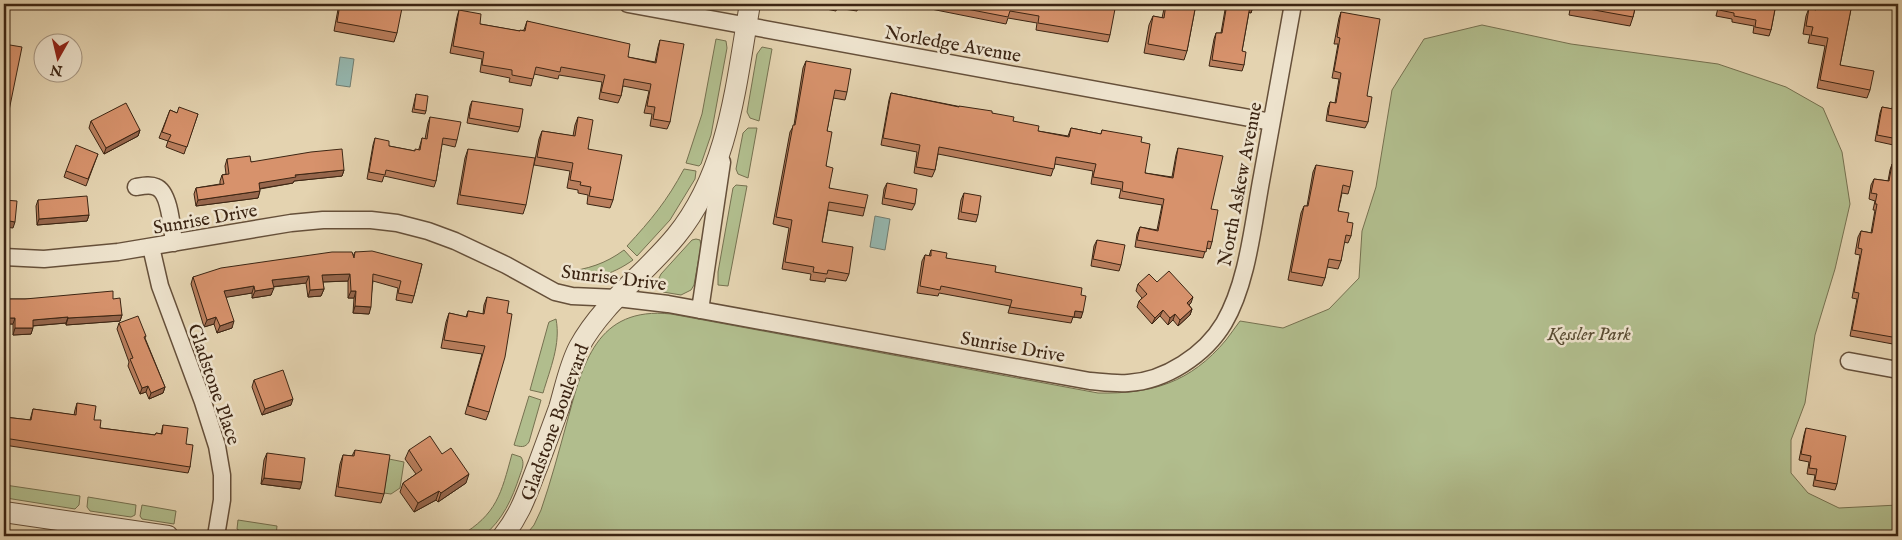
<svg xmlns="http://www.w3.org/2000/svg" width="1902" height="540" font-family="'IM FELL English',serif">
	<rect width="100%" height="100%" fill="#e4d3b0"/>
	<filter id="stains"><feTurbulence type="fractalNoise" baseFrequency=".004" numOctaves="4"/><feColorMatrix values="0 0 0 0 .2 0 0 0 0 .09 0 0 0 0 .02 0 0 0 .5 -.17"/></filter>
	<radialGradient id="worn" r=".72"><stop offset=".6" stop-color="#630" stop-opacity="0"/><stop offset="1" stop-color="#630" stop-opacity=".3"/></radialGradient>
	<!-- green -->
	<path fill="#b1bd8d" stroke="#767150" d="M1482 25 1571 44 1718 64 1786 87 1823 108 1842 152 1850 204 1835 269 1815 335 1805 403 1791 440V473L1808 493 1839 508 1898 505V536H525L534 525 541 510C551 481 559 451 567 422 583 364 596 306 671 314L1098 393C1152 394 1190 383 1226 340 1231 334 1235 327 1240 321L1283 328 1329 309 1359 278 1362 231 1376 187 1392 90 1424 39Z
		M716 39 726 41 727 48 711 135 701 164 699 166 686 163 702 114Z
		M762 47 772 49 759 121 750 118 747 112 757 54Z
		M748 128H757L748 178 738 174 736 169 743 133Z
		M684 169 696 171 695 179 670 220 637 256 627 246C651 220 667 201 684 169Z
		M736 185 747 186 728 286 718 285V272L733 188Z
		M696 239 700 240 701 246 694 285 691 290 681 295 663 292 658 286 657 282 661 274 692 240Z
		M624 250 633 260C612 275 589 282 563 277L565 272C588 269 605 264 624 250Z
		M556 319C561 344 550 369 543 393L530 390 548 325 549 322Z
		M529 396 541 400 529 442C525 448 521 447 514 445Z
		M512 454 521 457C525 463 522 469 520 475 512 499 503 520 483 536H460C497 514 501 494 512 454Z
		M389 459 404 462 400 488 391 494 384 493Z
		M5 485 80 496 79 505 75 509 6 498 4 494Z
		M88 497 136 505 135 515 131 517 90 511 87 507Z
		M142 505 176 511 174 524 142 519 140 516Z
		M238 520 277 526 276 536C262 536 248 538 237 529Z"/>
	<!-- water -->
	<path fill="#95b7af" stroke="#717d71" d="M340 57 354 59 350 87 336 85Z
		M875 216 890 219 885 250 870 247Z"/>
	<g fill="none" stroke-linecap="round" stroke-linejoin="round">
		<!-- minor casing -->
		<g stroke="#66503a" stroke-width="19">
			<path id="minor" d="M628 4 1271 122
				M136 187C142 186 150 184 156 187 170 192 172 229 174 243
				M151 247 160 286 203 402 217 446 222 475V500L216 536
				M4 257 44 259 118 252 291 223 323 220H371L397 223 428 231 455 241 506 265 555 292 572 296 617 298 668 304 1090 381C1102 382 1115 384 1128 383 1165 381 1205 355 1224 323 1248 282 1253 223 1262 176 1272 119 1283 61 1293 4
				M700 310 722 162
				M1849 361 1898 370"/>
		</g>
		<!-- tertiary casing -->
		<g stroke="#66503a" stroke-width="22">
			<path id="tertiary" d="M4 512 168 536
				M503 536C522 512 527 492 538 465 545 446 552 427 559 408 565 388 569 366 579 347 603 303 645 274 676 236 729 171 736 83 750 4"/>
		</g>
		<!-- minor -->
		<use href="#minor" stroke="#ede2cc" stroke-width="16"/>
		<!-- tertiary -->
		<use href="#tertiary" stroke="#ede2cc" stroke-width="20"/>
	</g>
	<!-- wall -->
	<path fill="#b97e5d" stroke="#3c2513" d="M169 4H194L192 9 168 5Z
		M224 4H247L245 8Z
		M339 4H380L397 33 394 42 334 31Z
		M812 4H859L857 11 837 8 836 11 811 6Z
		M922 4H1088L1110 35 1108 42 1036 30 1037 23 1008 18 1006 24 921 7Z
		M1165 4H1196L1187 51 1184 60 1144 53 1149 25 1153 16 1162 18Z
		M1226 4H1254L1251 13 1249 12 1242 51 1244 65 1242 71 1209 66 1214 39 1216 33H1221Z
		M1571 4H1636L1633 17 1630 26 1569 15Z
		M1719 4H1776L1771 30 1769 36 1753 33 1754 26 1732 22V19L1716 16Z
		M1815 4H1852L1840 65 1870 90 1867 98 1817 88 1825 46 1808 43 1810 35 1803 34 1806 16 1809 8 1814 9Z
		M459 10 480 24 519 31 524 30 527 21 628 57 655 62 658 47 660 40 670 122 667 129 650 126 652 114 644 113 649 91 623 86 621 96 618 103 599 99 602 82 559 75 558 79 534 74 531 86 509 82 510 78 480 72 482 59 450 53 457 17Z
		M1341 12 1367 96 1368 122 1365 128 1326 121 1328 108 1330 102 1335 103 1339 79 1332 78 1338 44H1334L1339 18Z
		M806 61 847 92 845 100 833 98 827 131 826 166 829 188 865 208 863 216 828 210 822 242 849 274 846 281 826 278 825 282 810 280 811 274 782 269 789 228 773 224 790 132 794 125 803 68Z
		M1898 75V146L1875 141 1880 113 1882 107 1892 109Z
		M891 93 992 113 1038 131 1068 136 1071 128 1101 134 1102 130 1141 142 1145 173 1172 177 1176 155 1178 148 1211 209 1212 242 1210 249 1206 248 1203 258 1135 247 1137 234 1140 227 1157 230 1162 205 1119 198 1121 189 1091 184 1093 171 1055 164 1051 176 938 154 935 170 932 177 914 173 917 152 881 145 889 100Z
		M416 94 426 111 425 114 412 112Z
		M472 101 520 127 518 132 467 123 470 106Z
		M170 110 177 113 198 114 184 154 166 147 168 141 159 138Z
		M430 117 457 140 455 147 442 144 436 181 434 187 384 176 382 182 367 179 373 145 375 138 389 146 415 151 419 149 422 138 425 139 428 123Z
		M578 117 588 149 613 200 610 208 587 204 588 195 578 193V190L567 188 570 171 534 165 539 139 542 131 573 136 575 125Z
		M91 121 140 130 138 136 104 154 89 128Z
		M468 149 526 205 523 214 457 204 465 158Z
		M98 154 86 186 64 177 66 171Z
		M227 159 251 162 344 170 342 176 294 181 293 183 260 189 258 198 196 206 194 194 196 188 220 184V181L222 175 226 174 225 166Z
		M1892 164 1898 165V345L1850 336 1857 299 1852 298 1860 255 1855 254 1858 237 1861 231 1871 233 1875 210H1873L1875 201 1869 199 1871 185 1874 179 1888 181 1890 170Z
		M1316 165 1350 187 1348 194 1342 193 1338 211 1347 222 1351 236 1348 243 1344 242 1341 261 1338 269 1327 267 1325 278 1322 286 1288 280 1301 213 1304 206H1307L1313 172Z
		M887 183 915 204 912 210 882 204 884 189Z
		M964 193 978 215 976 222 958 219 961 200Z
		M38 200 89 215 87 221 37 225 36 206Z
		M1097 240 1121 265 1119 271 1091 266 1094 246Z
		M931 250 946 258 995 272 1081 295V318L1073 317 1071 323 1008 313 1010 306 939 293 938 296 917 293 922 261 925 255 929 256Z
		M355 252 422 264 414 296 412 303 396 300 398 288 373 281 369 314 353 313 354 298H348V281L323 282 324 289 321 296 308 297 306 283 273 287 271 295 252 298V293L226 297 232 328 217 333 214 324 204 327 191 284 193 277 353 256Z
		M1157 282 1191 303 1189 305 1192 309 1190 315 1178 326 1173 320 1168 325 1160 316 1152 324 1137 307 1139 301 1142 298 1136 291 1138 284Z
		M487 297 489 412 486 420 465 414 482 354 441 348 446 322 449 313 466 317 468 311 483 314 484 305Z
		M4 299H113L122 315 120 321 66 325V323L33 326 31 334 13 335V324H4Z
		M119 323 146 336 145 338 165 387 163 393 149 399 146 392 140 394 128 366 129 362 117 329Z
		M254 380 291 405 262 415 252 387Z
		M77 403 94 420 100 428 155 435 156 433 161 434 163 425 186 444 190 467 188 473 4 445V417L30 420 33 409 74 415 75 410Z
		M1806 428 1837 484 1835 490 1813 486 1815 475 1807 474 1809 462 1799 460 1804 435Z
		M355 450 384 494 381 503 335 496 340 464 343 455 352 456Z
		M409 450 442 454 466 483 438 502 436 500 414 512 400 492 403 483 416 474 405 459Z
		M267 453 300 489 261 484 264 460Z"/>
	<!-- shaded-wall -->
	<path fill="#96664c" stroke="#3c2513" d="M1250 6H1253L1251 13 1248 12Z
		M140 130 138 136 104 154 106 148Z
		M344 170 342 176 294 181 293 183 257 189 259 183 295 175Z
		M260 191 258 198 196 206 198 200Z
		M89 215 87 221 37 225 39 219Z
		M4 220 15 222 13 228 4 227Z
		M350 274 348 281 320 282 322 275Z
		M309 276 306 283 270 287 272 280Z
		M254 286 252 293 222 298 224 291Z
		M274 288 271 295 252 298 255 291Z
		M324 289 321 296 308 297 310 290Z
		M351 291H356L354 298H348Z
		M1193 297 1191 303 1185 309 1187 303Z
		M355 306 371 307 369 314 353 313Z
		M1192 309 1190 315 1178 326 1180 320Z
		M1163 310 1160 316 1152 324 1155 318Z
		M1075 311 1083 312 1081 318 1073 317Z
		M1175 314 1173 320 1168 325 1170 318Z
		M122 315 120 321 66 325 68 318Z
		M68 317 66 323 30 326 33 320Z
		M216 317 214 324 204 327 207 320Z
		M4 318H15L13 324H4Z
		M234 321 232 328 217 333 220 326Z
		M15 328H33L31 334 13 335Z
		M148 386 146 392 140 394 142 388Z
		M165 387 163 393 149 399 151 393Z
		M293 399 291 405 262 415 265 409Z
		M469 474 466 483 438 502 441 493Z
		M264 478 302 482 300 489 261 484Z
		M439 491 436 500 414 512 418 503Z"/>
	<!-- building -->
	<path fill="#d7926c" stroke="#3c2513" d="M340 4H380L402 8 397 33 337 22Z
		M816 4H859L858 8 838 4 837 8Z
		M941 4H1088L1115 9 1110 35 1038 23 1039 16 1010 11 1008 17Z
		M1166 4H1196L1187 51 1148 44 1153 16 1164 18Z
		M1227 4H1254L1253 6H1250L1242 51 1246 52 1244 65 1212 60 1216 33H1222Z
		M1572 4H1636L1633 17 1572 6Z
		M1720 4H1776L1771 30 1755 27 1756 20 1734 16V13L1719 10Z
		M1817 4H1852L1840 65 1874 71 1870 90 1820 80 1828 38 1811 35 1813 27 1806 26 1809 8 1816 10Z
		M459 10 481 14 480 24 520 31V30L525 31 527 21 630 44 628 57 656 63 660 40 684 44 670 122 653 119 655 107 647 106 651 84 624 79 621 96 601 92 605 75 561 67 560 72 536 67 533 79 512 75V70L482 65 484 52 453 46Z
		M1341 12 1380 19 1367 96 1372 97 1368 122 1328 115 1330 102 1336 103 1341 73 1334 71 1340 38 1337 37Z
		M4 44 22 47 4 135Z
		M806 61 851 69 847 92 835 90 827 131 832 132 826 166 833 168 829 188 868 195 865 208 829 202 822 242 853 247 849 274 828 270 827 274 813 272 814 267 785 262 792 220 776 217 793 125H795Z
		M1898 79V139L1877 135 1882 107 1893 109Z
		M891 93 959 107V106L992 111V113L1014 117 1013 121 1039 126 1038 131 1069 137 1071 128 1101 134 1102 130 1142 137 1141 142 1150 144 1145 173 1173 178 1178 148 1223 156 1211 209 1218 210 1212 242 1208 241 1206 252 1137 240 1140 227 1158 231 1164 199 1122 191 1123 182 1093 177 1096 164 1056 157 1054 169 939 147 935 170 916 167 920 145 883 138Z
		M416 94 428 96 426 111 414 109Z
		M472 101 523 109 520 127 469 118Z
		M126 103 140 130 106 148 91 121Z
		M179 107 198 114 187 147 168 141 171 135 162 132 170 110 177 113Z
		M430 117 461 122 457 140 443 138 436 181 386 170 385 175 369 172 375 138 389 141V146L415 151V149L420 150 422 138 427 139Z
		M578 117 593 120 588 149 622 155 613 200 589 196 591 187 580 185 581 182 570 180 573 163 537 157 542 131 575 136Z
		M76 145 98 154 88 179 66 171Z
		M342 149 344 170 295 175 296 177 259 183 260 191 198 200 196 188 224 184 222 175 229 174 227 159 250 156 251 162 311 152Z
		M468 149 535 158 526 205 460 195Z
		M1892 164 1898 165V338L1852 330 1859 293 1854 292 1862 249 1858 248 1861 231 1872 233 1877 204H1875L1877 194 1871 193 1874 179 1889 181Z
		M1316 165 1353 171 1350 187 1343 185 1338 211 1349 213 1347 222 1353 223 1351 236 1346 235 1341 261 1329 259 1325 278 1291 272 1304 206H1308Z
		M887 183 917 189 915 204 884 198Z
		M964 193 981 196 978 215 961 212Z
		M87 196 89 215 39 219 38 200Z
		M4 200 17 201 15 222 4 220Z
		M1097 240 1125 245 1121 265 1093 259Z
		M931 250 947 253 946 258 996 266 995 272 1082 288 1081 295 1086 296 1083 312 1075 311 1074 317 1010 307 1012 300 941 286 940 290 920 286 925 255 931 256Z
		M372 251 422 264 414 296 398 293 401 281 373 274 371 307 355 306 356 291H351L350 274 322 275 324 289 310 290 309 276 272 280 274 288 255 291 254 286 224 291 234 321 220 326 216 317 207 320 193 277 221 268 332 252H352L354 258 355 252Z
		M1169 271 1193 297 1187 303 1192 309 1180 320 1175 314 1170 318 1163 310 1155 318 1139 301 1147 294 1138 284 1149 274 1157 282Z
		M113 291V299L120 298 122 315 68 318V317L33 320V328H15V318H4V299H25Z
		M487 297 509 301 507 313 512 314 505 357 489 412 468 406 485 346 444 340 449 313 467 317 468 311 484 314Z
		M138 316 146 336 144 337 165 387 151 393 148 386 142 388 130 359 133 358 119 323Z
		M283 370 293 399 265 409 254 380Z
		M77 403 96 406 94 420H101L100 428 155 435 156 433 162 434 163 425 188 428 186 444 193 445 190 467 4 438V417L31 420 33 409 76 415Z
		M1806 428 1846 436 1837 484 1815 480 1817 469 1809 468 1811 456 1801 454Z
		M430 436 442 454 451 448 469 474 441 493 439 491 418 503 403 483 422 470 409 450Z
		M355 450 390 455 384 494 338 487 343 455 354 456Z
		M267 453 305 458 302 482 264 478Z"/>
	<g text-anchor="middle" stroke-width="5" stroke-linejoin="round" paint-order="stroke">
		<!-- street labels -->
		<g font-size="19" fill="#3c2513" stroke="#ede2cc">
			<text transform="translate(953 43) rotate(10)" y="7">Norledge Avenue</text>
			<text transform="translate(1239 184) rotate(-79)" y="7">North Askew Avenue</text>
			<text transform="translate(205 218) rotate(-10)" y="7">Sunrise Drive</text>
			<text transform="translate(614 277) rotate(7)" y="7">Sunrise Drive</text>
			<text transform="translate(1013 346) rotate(10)" y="7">Sunrise Drive</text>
			<text transform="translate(215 384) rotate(71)" y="7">Gladstone Place</text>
			<text transform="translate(554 422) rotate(-70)" y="7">Gladstone Boulevard</text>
		</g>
		<!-- park labels -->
		<g font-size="19" font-style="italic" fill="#594b32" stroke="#ede2cc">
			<text x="1589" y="340">Kessler Park</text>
		</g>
	</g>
	<!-- margin -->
	<rect width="1902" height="540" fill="none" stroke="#e4d3b0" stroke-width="20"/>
	<rect x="5" y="5" width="1892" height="530" fill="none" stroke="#3c2513" stroke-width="2.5"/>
	<rect x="10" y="10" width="1882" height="520" fill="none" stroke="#3c2513"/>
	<!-- north arrow -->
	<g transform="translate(58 58) rotate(188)"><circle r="24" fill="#ede2cc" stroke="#a69682"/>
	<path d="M0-4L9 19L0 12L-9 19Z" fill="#8f2418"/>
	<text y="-8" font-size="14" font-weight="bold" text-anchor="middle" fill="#3c2513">N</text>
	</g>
	<rect width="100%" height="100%" filter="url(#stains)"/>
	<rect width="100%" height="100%" fill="url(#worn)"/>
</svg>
